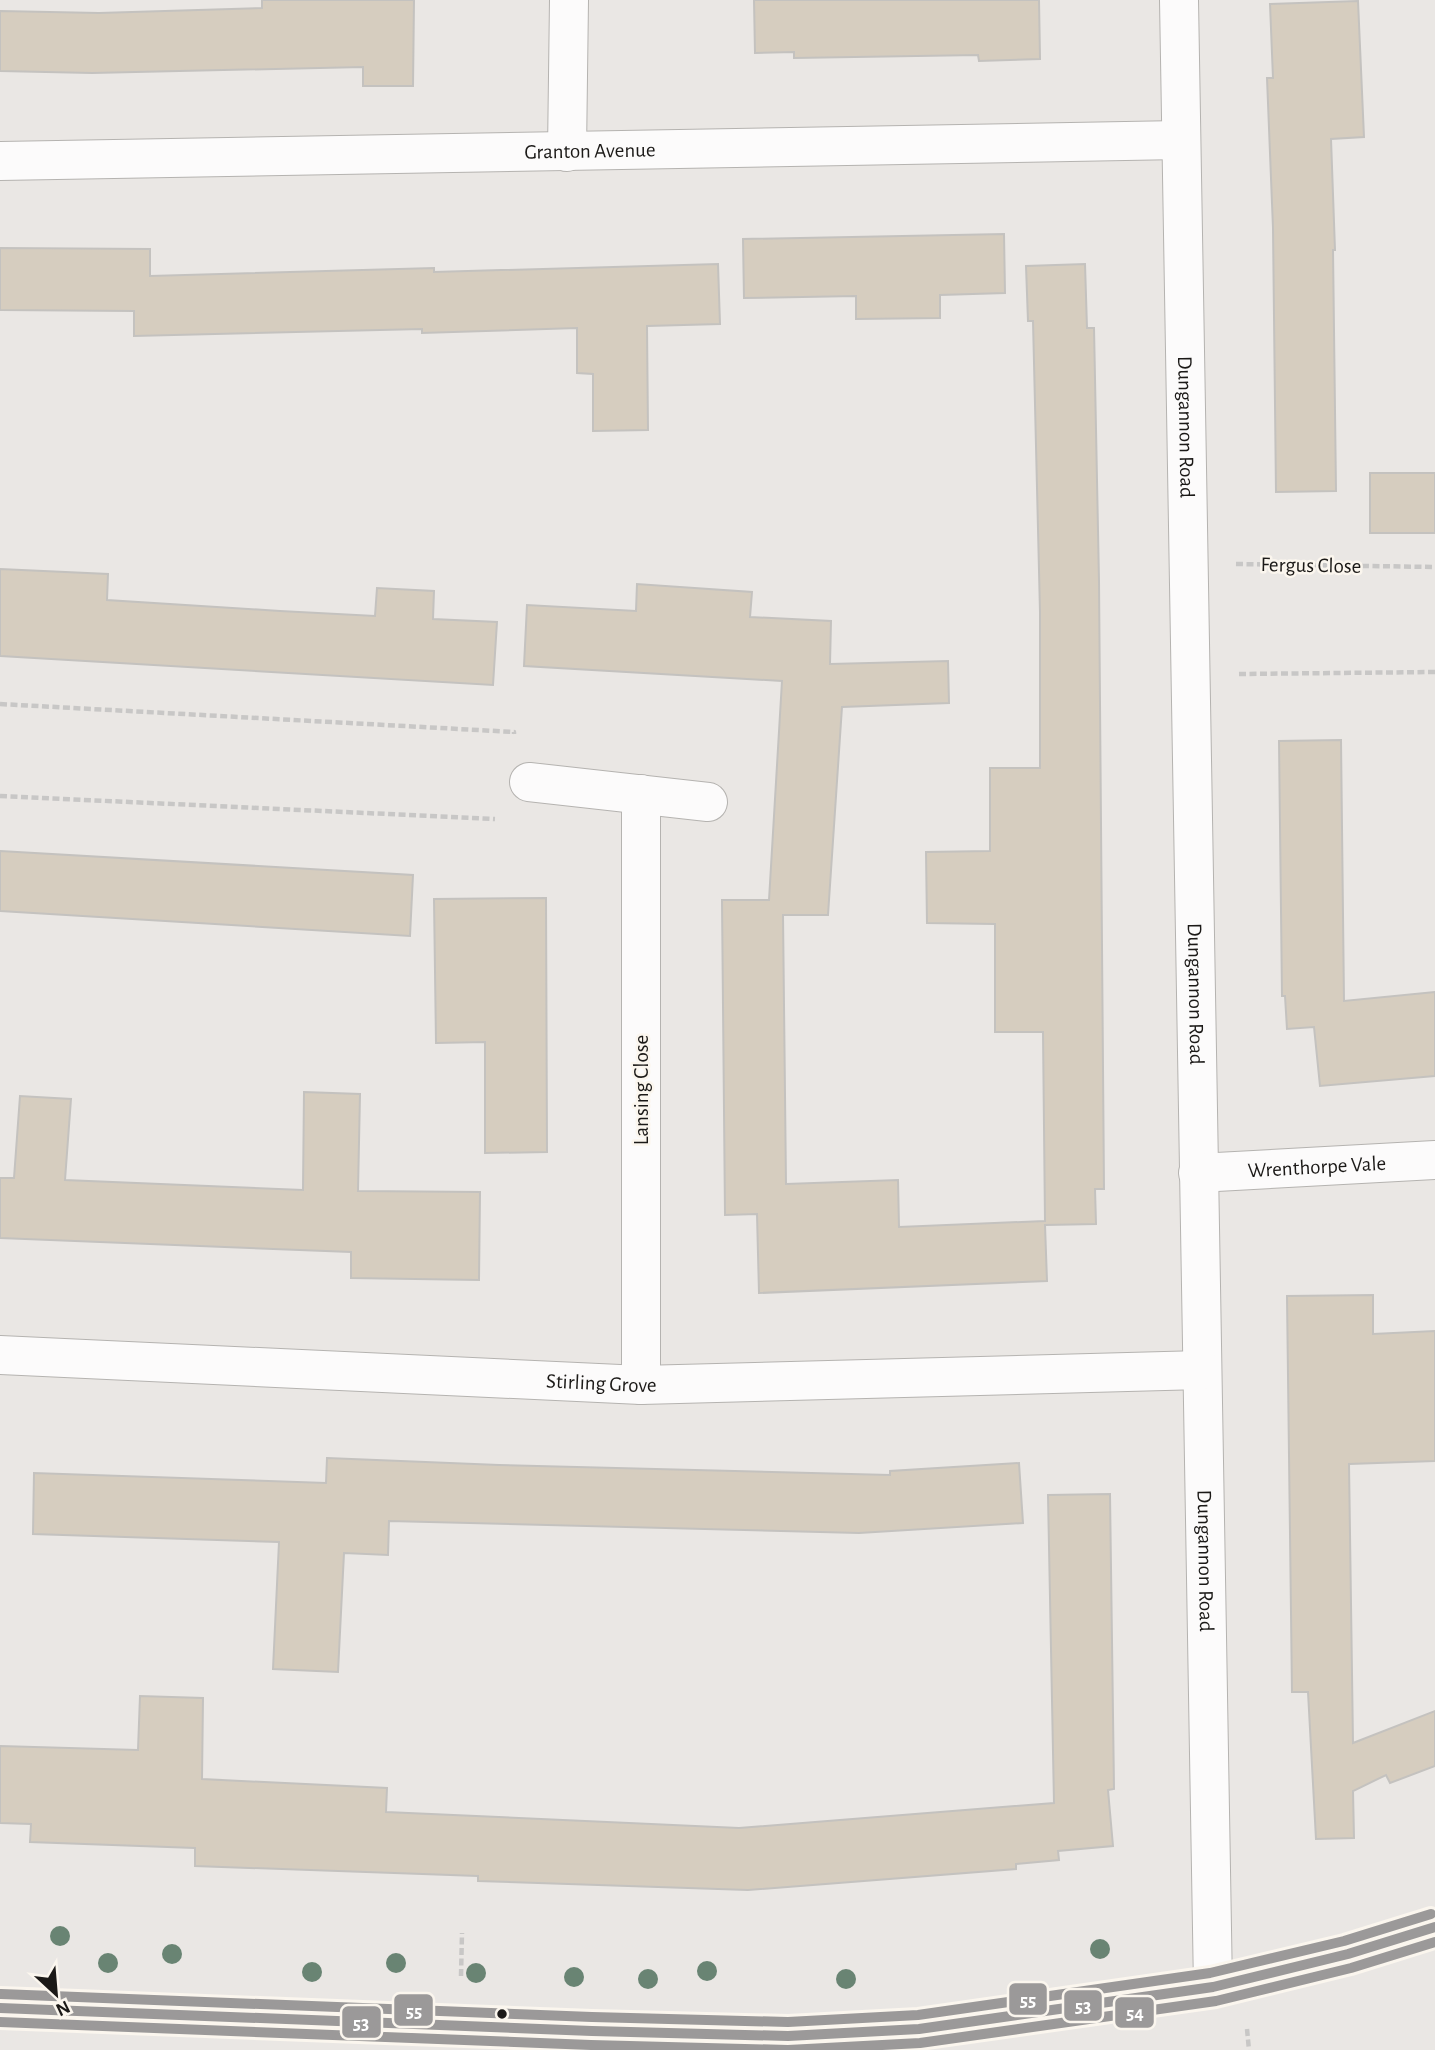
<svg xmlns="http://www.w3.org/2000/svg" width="1435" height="2050" font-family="'Alegreya Sans',sans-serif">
	<rect width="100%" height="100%" fill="#eae7e4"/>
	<!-- building -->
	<path fill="#d6cdbf" stroke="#c4c2bf" stroke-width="2" d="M262 0H414L413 86H363V67L92 73 0 71V11L99 13 262 8Z
		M754 0H1039L1040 59 979 61 978 55 794 58V52L755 53Z
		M1358 1 1364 137 1331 139 1335 250H1333L1336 491 1276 492 1273 228 1267 78H1273L1270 4Z
		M1004 234 1005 293 940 295V318L856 319V296L744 298 743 239Z
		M0 248 150 249V276L434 268V272L718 264 720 324 647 326 648 430 593 431V374L577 373V328L422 333V329L134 336V311L0 310Z
		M1085 264 1087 328H1094L1099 581 1104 1189H1095L1096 1224 1045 1225 1047 1281 759 1293 757 1214 725 1215 722 900H769L782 681 524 666 527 605 636 611 637 584 752 592 750 617 831 621 830 664 948 661 949 703 842 707 828 915H783L786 1184 898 1180 899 1227 1045 1221 1043 1032H995V924L927 923 926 852 990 851V768H1040V612L1033 321H1028L1026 266Z
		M1370 473H1435V533H1370Z
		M0 569 108 574 107 600 280 611 375 616 377 588 434 591 433 619 497 622 493 685 0 656Z
		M1341 740 1344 1001 1435 992V1076L1320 1086 1314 1027 1287 1029 1285 996H1282L1279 741Z
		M0 851 413 875 410 936 0 911Z
		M546 898 547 1152 485 1153V1042L436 1043 434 899Z
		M304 1092 360 1094 358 1191 480 1192 479 1280 351 1278V1252L0 1238V1178H14L20 1096 71 1099 65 1180 303 1190Z
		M1373 1295V1334L1435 1331V1461L1349 1464 1353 1743 1435 1711V1766L1390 1783 1386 1775 1353 1791 1354 1838 1316 1839 1308 1692H1292L1287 1296Z
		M327 1458 499 1465 890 1475V1471L1019 1463 1023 1523 859 1533 389 1521 388 1555 344 1553 338 1672 273 1669 279 1542 33 1534 34 1473 326 1483Z
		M1110 1494 1114 1789 1108 1790 1113 1846 1058 1851 1059 1860 1016 1864V1869L748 1890 478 1881V1876L195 1866V1848L30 1842 31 1824 0 1823V1746L138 1750 140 1696 203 1698 202 1779 387 1788 386 1812 739 1828 1054 1803 1048 1495Z"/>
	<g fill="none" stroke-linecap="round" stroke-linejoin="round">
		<!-- minor casing -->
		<g stroke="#b5b3b0" stroke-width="40">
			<g id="minor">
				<path id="s1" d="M1179 0 1213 1987"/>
				<path d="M567 152 569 0"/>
				<path id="s2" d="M0 161 1180 140"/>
				<path d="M529 782 708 802"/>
				<path id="s3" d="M1198 1173 1435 1160"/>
				<path id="s4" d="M0 1355 641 1385 1202 1370"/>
				<path d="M641 1385V794"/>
			</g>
		</g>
		<!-- tertiary casing -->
		<g stroke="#b5b3b0" stroke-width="40">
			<path id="tertiary" d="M0 2008 592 2031 788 2036 919 2029 1213 1987 1348 1954 1435 1927"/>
		</g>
		<!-- path -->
		<path stroke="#c8c7c6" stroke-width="4.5" stroke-dasharray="7 3.5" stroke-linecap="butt" d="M1236 564 1435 567
			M1239 674 1435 672
			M0 704 514 732V734
			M0 796 495 819
			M461 1976 462 1933
			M1247 2029 1249 2050"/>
		<!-- minor -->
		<use href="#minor" stroke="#fcfbfb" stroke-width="38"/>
		<!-- tertiary -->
		<use href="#tertiary" stroke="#fcfbfb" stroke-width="38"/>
		<!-- bus-1 casing -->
		<g stroke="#fbf6ee" stroke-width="16">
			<path id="bus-1" d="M0 2008 592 2031 788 2036 919 2029 1213 1987 1348 1954 1435 1927"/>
		</g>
		<!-- bus-2 casing -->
		<g stroke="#fbf6ee" stroke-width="16">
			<path id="bus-2" d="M0 2022 591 2045 788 2050 920 2043 1216 2001 1351 1968 1435 1942"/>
		</g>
		<!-- bus-3 casing -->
		<g stroke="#fbf6ee" stroke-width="16">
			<path id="bus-3" d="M1 1994 592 2017 788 2022 918 2015 1210 1973 1344 1941 1431 1914"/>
		</g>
		<!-- bus-1 -->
		<use href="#bus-1" stroke="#9b9999" stroke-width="10"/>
		<!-- bus-2 -->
		<use href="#bus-2" stroke="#9b9999" stroke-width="10"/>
		<!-- bus-3 -->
		<use href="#bus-3" stroke="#9b9999" stroke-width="10"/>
	</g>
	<!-- trees -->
	<g fill="#698473">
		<circle cx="60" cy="1936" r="10"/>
		<circle cx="1100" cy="1949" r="10"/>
		<circle cx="172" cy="1954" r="10"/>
		<circle cx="108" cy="1963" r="10"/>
		<circle cx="396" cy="1963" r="10"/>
		<circle cx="707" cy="1971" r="10"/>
		<circle cx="312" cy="1972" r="10"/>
		<circle cx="476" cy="1973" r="10"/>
		<circle cx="574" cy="1977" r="10"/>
		<circle cx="648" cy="1979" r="10"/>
		<circle cx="846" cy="1979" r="10"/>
	</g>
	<!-- markers -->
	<circle fill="#1b1917" stroke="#fbf6ee" stroke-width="2.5" cx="502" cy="2014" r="6"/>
	<g text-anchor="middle" stroke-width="5" stroke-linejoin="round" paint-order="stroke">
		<!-- street labels -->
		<g font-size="21" fill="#1b1917" stroke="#fbf6ee">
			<text dy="7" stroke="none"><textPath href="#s2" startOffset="590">Granton Avenue</textPath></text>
			<text dy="7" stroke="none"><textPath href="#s1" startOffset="427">Dungannon Road</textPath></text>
			<text transform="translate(1311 565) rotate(1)" y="7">Fergus Close</text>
			<text dy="7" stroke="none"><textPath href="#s1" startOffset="994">Dungannon Road</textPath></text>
			<text transform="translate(641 1090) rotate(-90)" y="7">Lansing Close</text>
			<text dy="7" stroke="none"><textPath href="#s3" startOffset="119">Wrenthorpe Vale</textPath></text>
			<text dy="7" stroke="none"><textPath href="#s4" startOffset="602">Stirling Grove</textPath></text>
			<text dy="7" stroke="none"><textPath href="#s1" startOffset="1561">Dungannon Road</textPath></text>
		</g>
	</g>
	<g stroke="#fbf6ee" stroke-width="2.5">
		<rect x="1008" y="1982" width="40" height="34" rx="7" fill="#9b9999"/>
		<rect x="1063" y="1989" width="40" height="33" rx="7" fill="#9b9999"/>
		<rect x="393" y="1993" width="41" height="34" rx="7" fill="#9b9999"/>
		<rect x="1114" y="1996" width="41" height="33" rx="7" fill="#9b9999"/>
		<rect x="341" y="2005" width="41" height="34" rx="7" fill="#9b9999"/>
	</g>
	<g font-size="19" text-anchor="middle" font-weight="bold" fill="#fff">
		<text x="1028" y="2006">55</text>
		<text x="1083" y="2012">53</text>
		<text x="414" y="2017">55</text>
		<text x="1135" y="2019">54</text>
		<text x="361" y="2029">53</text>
	</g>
	<!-- north arrow -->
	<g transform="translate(56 1994) rotate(154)" stroke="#fbf6ee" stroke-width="5" paint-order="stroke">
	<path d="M0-5L12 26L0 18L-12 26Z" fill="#1b1917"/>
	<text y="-10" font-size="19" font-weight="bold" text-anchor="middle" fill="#1b1917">N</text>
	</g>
</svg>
